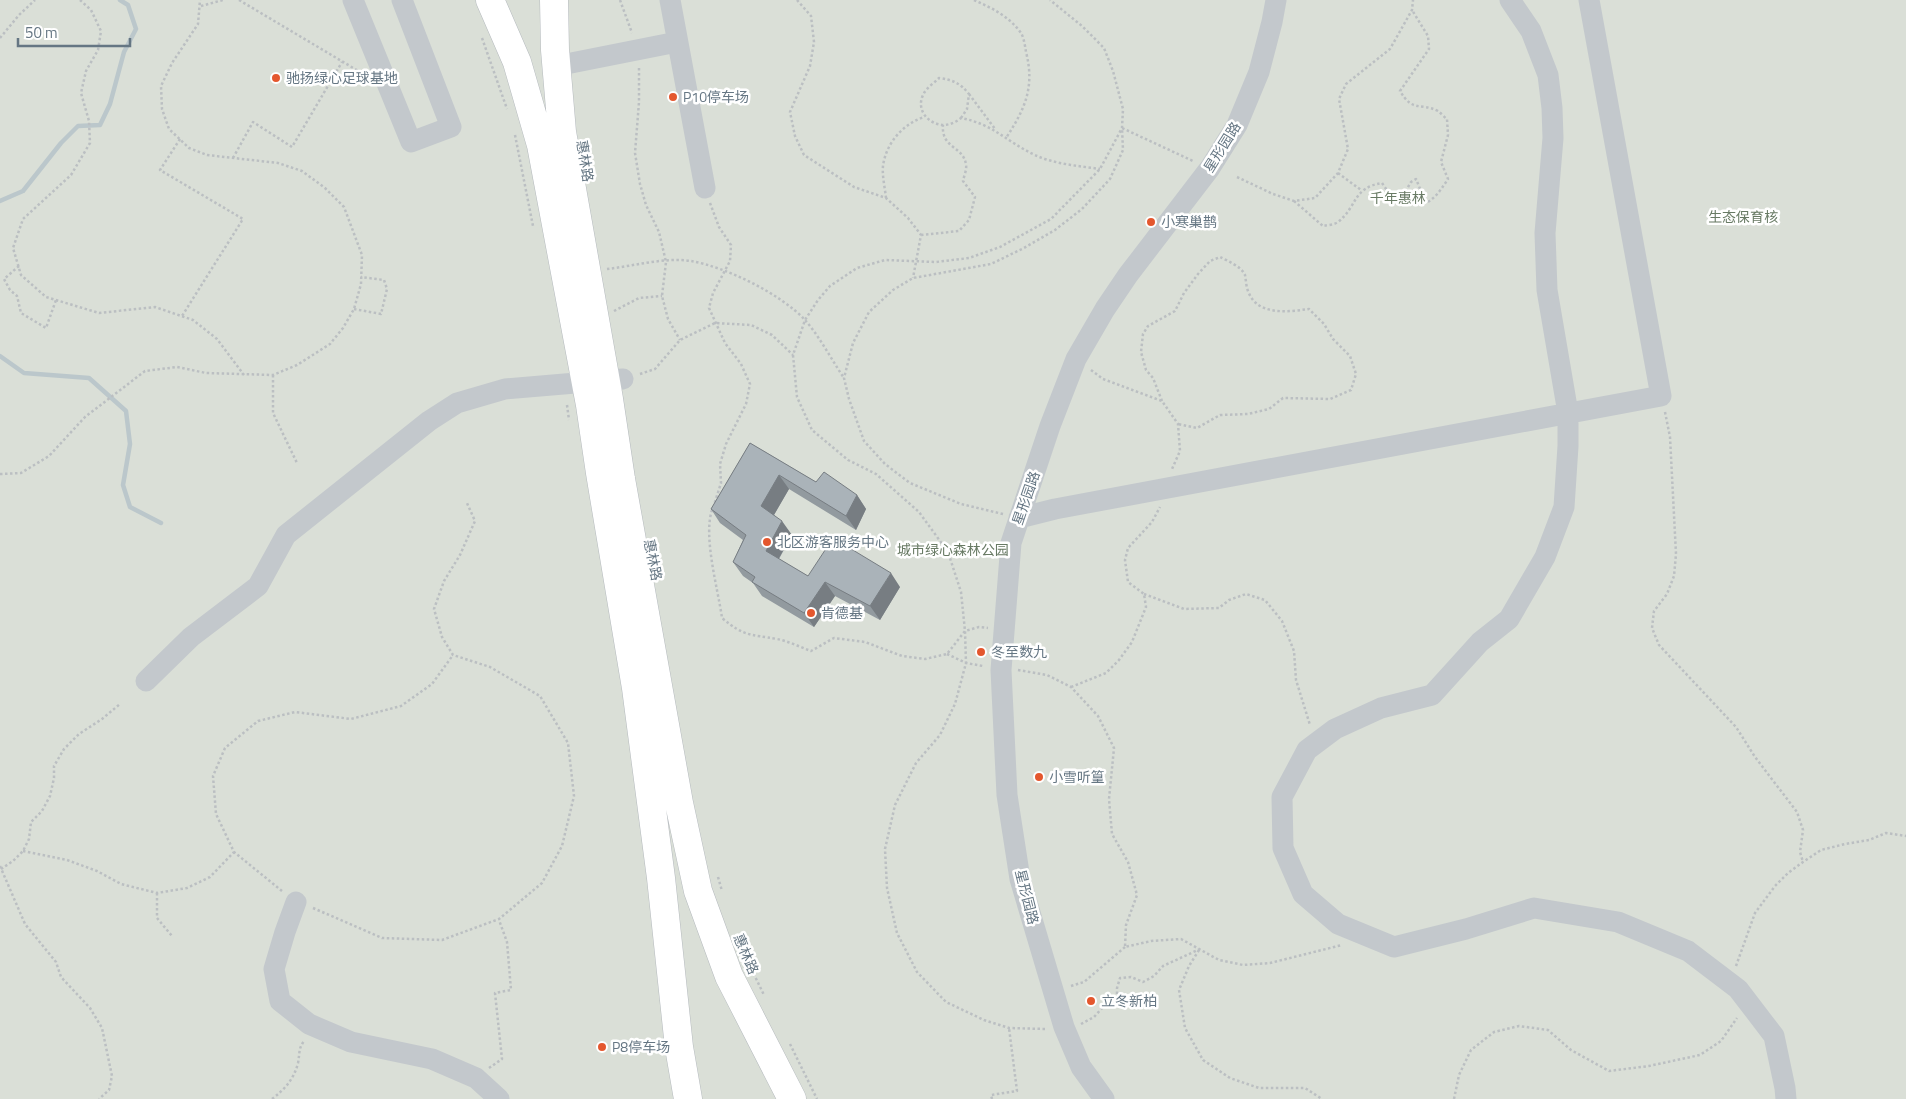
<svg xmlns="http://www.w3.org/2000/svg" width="1906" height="1099" font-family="'Titillium Web','Noto Sans SC',sans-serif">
	<rect width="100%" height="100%" fill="#fafaf8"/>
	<!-- green -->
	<path fill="#dadfd7" d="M0 0H1906V1099H0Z"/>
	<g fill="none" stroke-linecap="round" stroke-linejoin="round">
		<!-- stream -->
		<path stroke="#bbc7cb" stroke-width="4.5" d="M0 201 23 191 61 143 78 126 100 125 110 104 124 52 136 29 128 5 120 0
			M0 356 24 373 89 378 126 411 130 444 123 485 130 507 161 523"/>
		<!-- major casing -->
		<g stroke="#b5babe" stroke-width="29">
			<path id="major" d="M490 0 517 62 541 145 590 405 600 473 636 688 661 878 679 1047 688 1099
				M554 0 555 50 562 132 609 399 621 479 679 803 698 891 729 976 792 1099"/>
		</g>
		<!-- path -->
		<path stroke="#bbbfc2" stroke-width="2.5" stroke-dasharray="2.5 2.5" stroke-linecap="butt" d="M80 0 91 10 101 31 98 50 86 71 81 93 89 121 90 143 71 175 23 219 13 248 21 275 46 297 99 313 155 307 193 320 217 339 244 375
			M239 0 360 72 364 70
			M620 0 632 33
			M797 0 811 16 814 42 810 66 790 112 795 136 804 155 854 187 886 198 908 218 921 235 913 278
			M974 0C992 8 1010 17 1021 33 1024 38 1025 46 1026 52 1035 87 1025 109 1006 138
			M201 6 223 0
			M0 38 19 15 35 0
			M482 38 507 109
			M639 68V102L635 153 640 184 646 205 659 232 666 262 662 296 668 319 680 340
			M969 94 995 129
			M961 118 967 109 969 94C960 83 953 80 939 78 934 83 926 88 923 95 916 110 928 124 943 125 950 125 956 122 961 118 993 124 1007 142 1035 155 1054 164 1079 166 1100 169
			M515 135 533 226
			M180 139 160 170 243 219 182 316
			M233 158 253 122 292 147 342 62
			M1338 173 1361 190
			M1237 177 1273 194 1294 201 1315 198 1338 173 1348 149 1339 99 1346 84 1390 49 1412 10 1413 0
			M886 198C885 188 882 176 883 166 886 143 903 124 924 117
			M1294 201 1323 226C1327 225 1334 225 1338 222 1358 206 1352 188 1382 183L1391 196 1401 199 1411 182 1416 179 1426 203C1436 198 1442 188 1448 179L1441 162 1448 135 1447 119C1444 117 1441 113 1438 111 1420 102 1413 113 1400 91L1429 49 1428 36 1412 10
			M710 203 719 227 731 245 730 261 713 293 709 308 725 343 741 364 750 384 746 404 726 444 720 464 721 483 714 505
			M921 235 959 231 969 220 975 197 963 181C964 176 967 169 966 165 964 146 941 149 943 125
			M19 266 4 279 10 290 17 296 21 313 46 328 56 300
			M607 269C634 266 665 257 691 261 726 267 781 294 805 320 820 337 831 359 844 378
			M354 309 381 314 387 289 384 280 361 277
			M614 311 639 298 662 296
			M1091 370 1103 379 1162 401 1178 424 1180 451 1172 469
			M640 374 655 369 680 340 715 323 751 325 772 335 793 355
			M273 375V413L297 463
			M1162 401 1153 378 1146 370 1141 352 1143 334 1148 326 1175 311 1184 293 1198 274 1210 261 1220 257C1228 261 1242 267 1245 275 1246 280 1246 286 1248 291 1257 316 1287 312 1309 309L1324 324 1333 339 1350 356 1356 374 1351 390 1330 399 1283 398 1269 409 1248 414 1220 415 1197 428 1178 424
			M567 405 569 420
			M1665 412 1670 437 1676 554 1674 576 1667 594 1654 611 1652 628 1659 645 1736 727 1755 757 1797 812 1803 830 1800 852 1803 862
			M0 474 21 473 49 456 85 417 145 371 177 367 206 373 273 375 297 365 330 344 343 328 354 309 361 284 362 255 344 207 325 188 302 171 278 163 207 155 189 148 169 129 162 109 161 86 172 63 198 24 200 0
			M712 510C703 537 718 589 722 618 745 637 749 634 777 639 788 641 800 647 811 651L834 638 865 642 902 656 925 659 947 654 965 631 979 627 988 628
			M1003 514 961 504 910 483 885 464 864 441 849 399 844 378 853 343 869 312 893 290 913 278 991 264 1024 248 1055 230 1082 209 1110 179 1123 150 1122 128 1193 161
			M1144 594 1184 609 1219 608 1229 600 1246 594 1265 600 1282 621 1294 651 1296 680 1310 725
			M947 654 966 663 983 666
			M1018 670 1047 675 1071 687 1098 716 1114 748 1109 799 1112 834 1128 862 1137 895 1126 925 1125 947 1151 941 1181 939 1219 960 1243 965 1270 963 1342 945
			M1071 687 1106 673 1119 660 1132 642 1146 607 1144 594 1128 582 1125 560 1128 548 1152 522 1160 507
			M23 851 67 860 97 871 121 884 157 893 187 888 210 877 234 852
			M0 866 25 924 56 962 61 977 90 1008 102 1028 112 1076 109 1090 99 1099
			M1 869 13 861 23 851 29 839 31 822 42 811 50 796 54 778V766L64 749 79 734 102 719 120 704
			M718 877 722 891
			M282 891 234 852 216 814 213 776 225 748 258 721 295 712 351 719 401 706 432 684 453 655
			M157 893V918L172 936
			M313 908 382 938 442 940 499 919 542 883 562 846 574 796 568 743 540 696 490 667 453 655 442 637 434 609 444 581 460 555 475 521 467 503
			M1199 950 1189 966 1179 990 1185 1028 1203 1060 1230 1078 1259 1088H1305L1322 1099
			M747 960 764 995
			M1736 966 1755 913 1775 886 1788 873 1803 862 1821 850 1845 844 1869 840 1886 833 1906 836
			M1071 986 1084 982 1125 947
			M1081 1024 1094 1017 1104 1006 1117 1000V988L1120 978 1131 977 1143 982 1154 976 1163 966 1200 949
			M1045 1029 1009 1028 984 1020 946 1002 917 972 897 933 887 888 885 849 895 805 916 763 940 735 955 704 966 663 965 631 961 592 948 552 919 512 876 474 848 460 812 430 797 397 793 355 805 320 818 300 830 286 857 268 885 260 936 262 969 258 1000 247 1051 219 1100 169 1122 128 1123 109 1113 71 1104 48 1082 26 1050 0
			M790 1044 817 1099
			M489 1068 502 1059 495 993 511 990 507 942 499 920
			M272 1099C285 1089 294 1079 298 1063 300 1053 298 1048 305 1040
			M992 1099 991 1095 1017 1091 1009 1028
			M1454 1099 1459 1075 1471 1050 1494 1032 1519 1026 1548 1030 1571 1050 1609 1071 1649 1066 1700 1055 1721 1041 1737 1018"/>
		<!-- minor -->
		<path stroke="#c3c8cc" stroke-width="21" d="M353 0 411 142 451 127 402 0
			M670 0 705 188
			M1510 0 1531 31 1548 75 1552 108 1553 138 1545 233 1547 290 1568 413V446L1564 507 1545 557 1509 619 1480 642 1432 695 1381 708 1335 729 1307 750 1282 797 1283 848 1303 894 1338 924 1394 947 1466 929 1534 908 1618 922 1688 951 1738 989 1774 1036 1785 1088 1786 1099
			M556 66 677 42
			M1019 518 1055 509 1661 396 1589 0
			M146 681 191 637 258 586 286 535 429 421 457 403 505 389 623 379
			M296 902 285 932 274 969 280 1001 309 1024 351 1042 432 1059 476 1078 499 1099
			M1104 1099 1081 1067 1064 1027 1020 879 1007 795 1001 670 1011 543 1050 426 1076 359 1105 309 1128 275 1210 168 1237 125 1259 72 1272 22 1276 0"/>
		<!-- major -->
		<use href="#major" stroke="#fff" stroke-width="28"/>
	</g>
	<!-- wall -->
	<path fill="#929a9f" d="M750 443 816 482 857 495 866 509 856 530 789 489 774 515 792 535 779 559 808 576 900 587 880 620 835 596 814 627 762 596 753 583 743 576 733 562 743 540 720 523 711 509Z"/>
	<!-- shaded-wall -->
	<path fill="#777d82" d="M779 475 789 489 771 520 761 506Z
		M857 495 866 509 856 530 846 516Z
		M782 521 792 535 775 565 766 551Z
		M891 573 900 587 880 620 870 606Z
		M825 582 835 596 814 627 804 613Z"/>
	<!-- building -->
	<path fill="#aab3b9" stroke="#777d82" d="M750 443 816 482 824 472 857 495 846 516 779 475 761 506 782 521 766 551 808 576 833 538 891 573 870 606 825 582 804 613 752 582 755 577 733 562 746 535 711 509Z"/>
	<!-- markers -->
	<g fill="#e4572e" stroke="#fff" stroke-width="2">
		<circle cx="276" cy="78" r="5"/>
		<circle cx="673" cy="97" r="5"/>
		<circle cx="1151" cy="222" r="5"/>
		<circle cx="767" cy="542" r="5"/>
		<circle cx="811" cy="613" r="5"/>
		<circle cx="981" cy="652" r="5"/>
		<circle cx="1039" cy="777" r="5"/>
		<circle cx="1091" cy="1001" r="5"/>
		<circle cx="602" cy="1047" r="5"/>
	</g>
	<g text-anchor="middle" stroke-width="5" stroke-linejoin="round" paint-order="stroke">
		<!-- poi labels -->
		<g font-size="14" fill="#657683" stroke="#fff" text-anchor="start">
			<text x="286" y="83">驰扬绿心足球基地</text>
			<text x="683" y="102">P10停车场</text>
			<text x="1161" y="227">小寒巢鹊</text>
			<text x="777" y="547">北区游客服务中心</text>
			<text x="821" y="618">肯德基</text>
			<text x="991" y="657">冬至数九</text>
			<text x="1049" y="782">小雪听篁</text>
			<text x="1101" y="1006">立冬新柏</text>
			<text x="612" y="1052">P8停车场</text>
		</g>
		<!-- street labels -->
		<g font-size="14" fill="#657683" stroke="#fff">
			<text transform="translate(1222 147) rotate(-58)" y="5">星形园路</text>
			<text transform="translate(585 161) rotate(81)" y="5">惠林路</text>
			<text transform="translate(1026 498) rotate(-71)" y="5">星形园路</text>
			<text transform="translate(653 560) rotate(79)" y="5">惠林路</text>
			<text transform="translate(1027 897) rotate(76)" y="5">星形园路</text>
			<text transform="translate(746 954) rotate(67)" y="5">惠林路</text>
		</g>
		<!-- park labels -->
		<g font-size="14" fill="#687a64" stroke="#fff">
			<text x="1398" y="203">千年惠林</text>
			<text x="1743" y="222">生态保育核</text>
			<text x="953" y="555">城市绿心森林公园</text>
		</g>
	</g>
	<!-- scale -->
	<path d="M18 38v8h112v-8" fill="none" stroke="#657683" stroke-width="2.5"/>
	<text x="25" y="38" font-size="15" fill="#657683" stroke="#ffffff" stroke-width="4" paint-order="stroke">50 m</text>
</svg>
